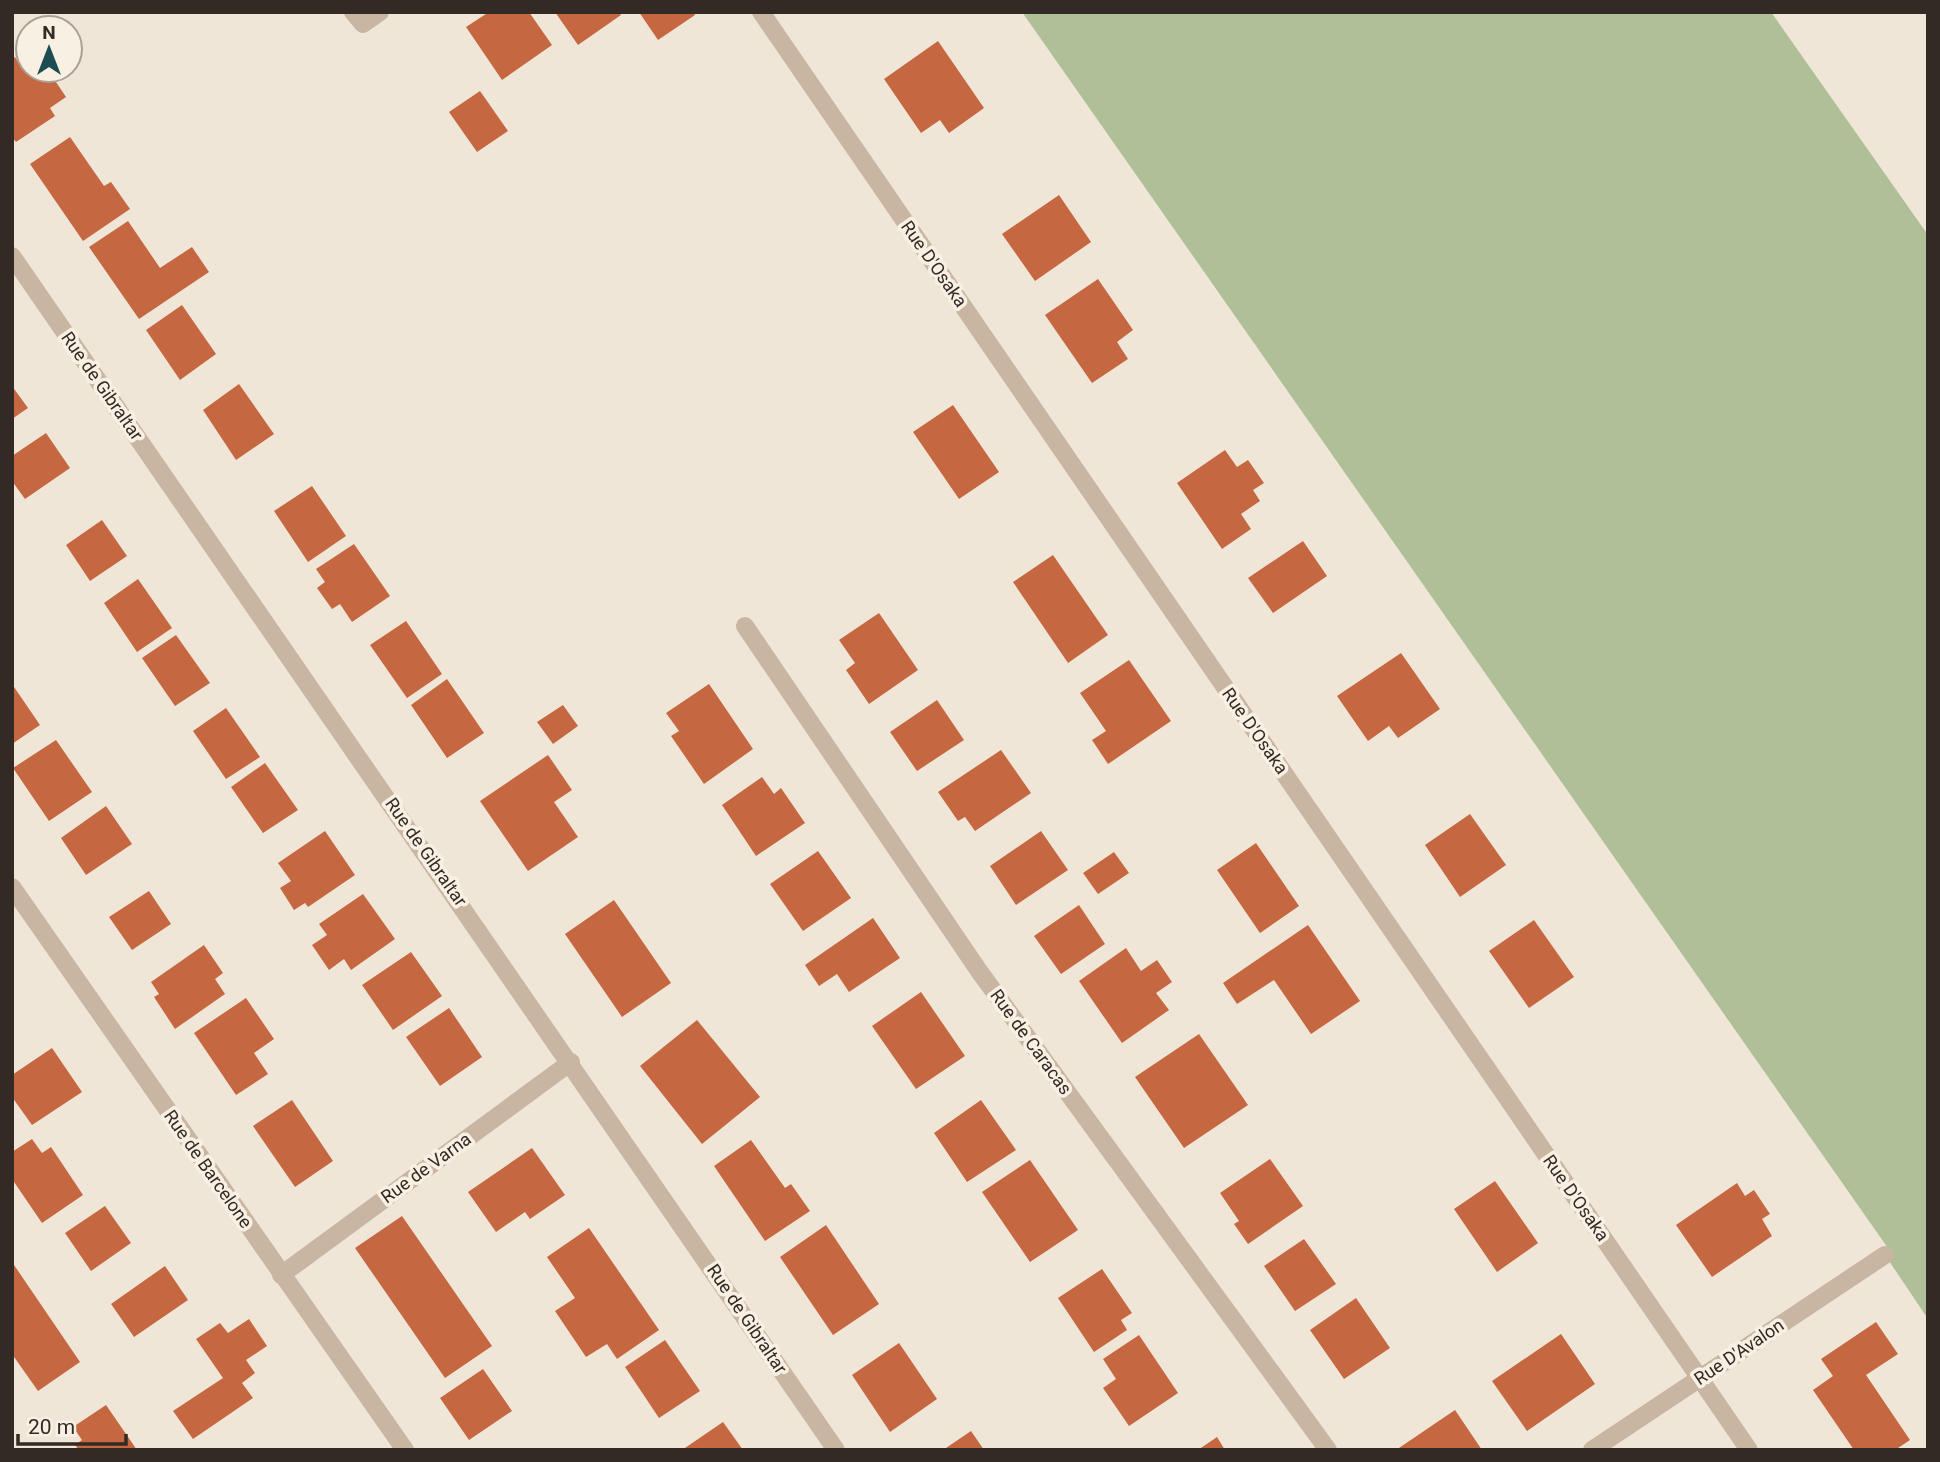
<svg xmlns="http://www.w3.org/2000/svg" width="1940" height="1462" font-family="Roboto,sans-serif">
	<rect width="100%" height="100%" fill="#f0e6d7"/>
	<!-- green -->
	<path fill="#afbf97" d="M1022 12H1771L1928 235V1319L1885 1255 1890 1251Z"/>
	<!-- building -->
	<path fill="#c56740" d="M489 12H529L552 45 502 80 466 27Z
		M555 12H619L621 15 578 45Z
		M639 12H693L695 15 658 40Z
		M938 41 984 108 949 133 940 120 921 133 884 79Z
		M28 56V70H48L66 97 50 108 55 116 16 142 12 137V59L15 57 18 62Z
		M480 91 508 131 477 152 449 112Z
		M70 137 104 186 111 182 130 209 83 241 30 164Z
		M1059 195 1091 242 1035 281 1002 234Z
		M128 221 160 268 192 247 209 272 139 319 89 247Z
		M1098 279 1133 330 1117 342 1128 359 1092 383 1045 315Z
		M182 305 216 354 180 380 146 330Z
		M239 384 274 434 236 460 203 410Z
		M12 386 28 408 12 419Z
		M953 405 999 472 959 499 913 432Z
		M46 433 70 468 25 499 12 481V456Z
		M1225 450 1237 467 1248 460 1264 483 1253 490 1260 501 1241 514 1251 529 1222 549 1177 483Z
		M312 486 346 536 308 562 274 511Z
		M102 520 127 556 90 581 66 545Z
		M1303 541 1327 576 1273 613 1248 578Z
		M354 544 390 596 352 622 340 604 332 609 317 588 325 582 316 569Z
		M1053 555 1108 635 1068 663 1013 582Z
		M138 579 172 628 137 652 104 603Z
		M879 613 918 670 869 704 846 670 855 663 839 640Z
		M406 621 442 674 407 698 370 645Z
		M176 635 210 683 175 706 142 658Z
		M1401 653 1440 709 1398 738 1389 726 1368 741 1337 696Z
		M1129 660 1171 721 1108 764 1092 740 1106 731 1080 693Z
		M447 679 484 733 447 758 411 705Z
		M12 684 40 725 12 744Z
		M709 684 753 749 704 784 671 736 679 731 666 713Z
		M937 700 964 740 917 771 890 732Z
		M563 705 578 726 553 744 537 722Z
		M226 708 260 757 226 779 193 731Z
		M56 740 92 792 49 821 13 768Z
		M1001 750 1031 793 975 831 965 817 958 821 938 792Z
		M548 755 572 790 554 802 578 837 528 871 480 801Z
		M265 763 298 810 263 833 231 787Z
		M762 777 774 794 781 788 805 823 756 856 722 805Z
		M106 806 132 844 86 875 61 838Z
		M1470 814 1506 865 1460 897 1425 845Z
		M325 831 355 875 308 907 305 903 294 910 280 888 291 881 278 863Z
		M1041 831 1068 870 1016 905 990 866Z
		M1256 843 1299 906 1260 933 1217 870Z
		M818 851 851 898 803 931 770 884Z
		M1114 852 1129 873 1098 894 1083 873Z
		M149 891 171 924 132 950 109 917Z
		M363 894 395 939 351 970 344 959 329 970 312 945 327 935 319 924Z
		M614 900 671 983 622 1017 565 934Z
		M1079 905 1105 944 1061 974 1034 936Z
		M873 918 900 958 849 992 837 974 819 986 805 965Z
		M1534 920 1574 977 1529 1008 1489 951Z
		M1308 925 1360 1001 1311 1034 1274 980 1237 1004 1223 983Z
		M204 945 223 973 215 979 225 994 175 1029 154 997 159 994 151 982Z
		M1126 948 1141 971 1157 960 1172 982 1156 993 1169 1010 1122 1043 1079 981Z
		M411 952 442 996 393 1030 362 985Z
		M921 992 965 1056 916 1089 872 1026Z
		M246 998 274 1039 254 1053 268 1074 236 1095 194 1033Z
		M449 1008 482 1057 440 1086 406 1037Z
		M697 1020 760 1097 702 1144 640 1066Z
		M1199 1034 1248 1105 1184 1148 1135 1077Z
		M52 1048 82 1092 32 1125 12 1097V1075Z
		M292 1100 333 1161 295 1187 253 1126Z
		M981 1100 1016 1150 967 1182 934 1133Z
		M32 1139 42 1153 51 1147 83 1195 42 1223 12 1179V1152Z
		M751 1140 785 1188 791 1184 810 1211 765 1241 714 1166Z
		M532 1148 565 1195 530 1219 525 1212 496 1232 468 1192Z
		M1270 1159 1303 1206 1248 1244 1234 1224 1239 1221 1220 1193Z
		M1030 1160 1078 1230 1030 1262 982 1192Z
		M1495 1181 1538 1243 1497 1272 1454 1209Z
		M1737 1183 1745 1196 1754 1190 1770 1214 1762 1219 1772 1236 1712 1277 1676 1225Z
		M105 1206 131 1243 91 1271 65 1233Z
		M402 1216 492 1346 445 1378 355 1248Z
		M826 1225 879 1304 833 1335 780 1257Z
		M589 1228 659 1330 617 1359 607 1344 586 1357 555 1311 575 1298 547 1257Z
		M1304 1239 1336 1284 1295 1311 1264 1266Z
		M12 1262 80 1362 38 1391 12 1354Z
		M165 1266 188 1300 134 1337 111 1304Z
		M1102 1269 1132 1313 1121 1320 1127 1330 1094 1352 1058 1298Z
		M1356 1298 1390 1348 1344 1379 1310 1330Z
		M249 1319 267 1346 246 1360 255 1373 242 1383 253 1398 193 1439 173 1411 223 1378 196 1339 220 1323 228 1333Z
		M1876 1322 1898 1354 1866 1375 1910 1440 1895 1450H1854L1813 1390 1833 1376 1821 1359Z
		M1561 1334 1595 1384 1527 1431 1492 1381Z
		M1139 1335 1178 1393 1129 1426 1103 1388 1116 1379 1103 1359Z
		M665 1340 700 1391 659 1418 625 1367Z
		M899 1343 937 1399 890 1432 852 1375Z
		M483 1369 512 1411 469 1440 440 1398Z
		M106 1405 137 1450H79L75 1445 82 1440 73 1427Z
		M1455 1410 1482 1450H1396Z
		M723 1422 743 1450H682Z
		M971 1431 984 1450H943Z
		M1217 1437 1225 1450H1198Z"/>
	<g fill="none" stroke-linecap="round" stroke-linejoin="round">
		<!-- minor -->
		<path stroke="#c8b6a3" stroke-width="18" d="M353 12 363 24 380 12
			M761 12 1749 1450
			M12 256 836 1450
			M745 626 979 971 1328 1450
			M12 887 405 1450
			M281 1275 571 1062
			M1592 1450 1885 1255"/>
	</g>
	<g text-anchor="middle" stroke-width="7" stroke-linejoin="round" paint-order="stroke">
		<!-- street labels -->
		<g font-size="18" fill="#332a25" stroke="#f8f0e3">
			<text transform="translate(934 264) rotate(55)" y="6">Rue D'Osaka</text>
			<text transform="translate(102 386) rotate(55)" y="6">Rue de Gibraltar</text>
			<text transform="translate(1255 731) rotate(55)" y="6">Rue D'Osaka</text>
			<text transform="translate(426 852) rotate(55)" y="6">Rue de Gibraltar</text>
			<text transform="translate(1031 1042) rotate(54)" y="6">Rue de Caracas</text>
			<text transform="translate(426 1168) rotate(-36)" y="6">Rue de Varna</text>
			<text transform="translate(208 1169) rotate(55)" y="6">Rue de Barcelone</text>
			<text transform="translate(1576 1198) rotate(55)" y="6">Rue D'Osaka</text>
			<text transform="translate(747 1319) rotate(56)" y="6">Rue de Gibraltar</text>
			<text transform="translate(1739 1352) rotate(-34)" y="6">Rue D'Avalon</text>
		</g>
	</g>
	<!-- border -->
	<rect width="1940" height="1462" fill="none" stroke="#332a25" stroke-width="28"/>
	<!-- north arrow -->
	<g transform="translate(49 49)"><circle r="33" fill="#f8f0e3" stroke="#a9a197" stroke-width="2"/>
	<path d="M0-5L12 26L0 18L-12 26Z" fill="#1c4d53"/>
	<text y="-10" font-size="19" font-weight="bold" text-anchor="middle" fill="#332a25">N</text>
	</g>
	<!-- scale -->
	<path d="M18 1434v10h108v-10" fill="none" stroke="#332a25" stroke-width="3.5"/>
	<text x="28" y="1434" font-size="21" fill="#332a25" stroke="#f8f0e3" stroke-width="5" paint-order="stroke">20 m</text>
</svg>
